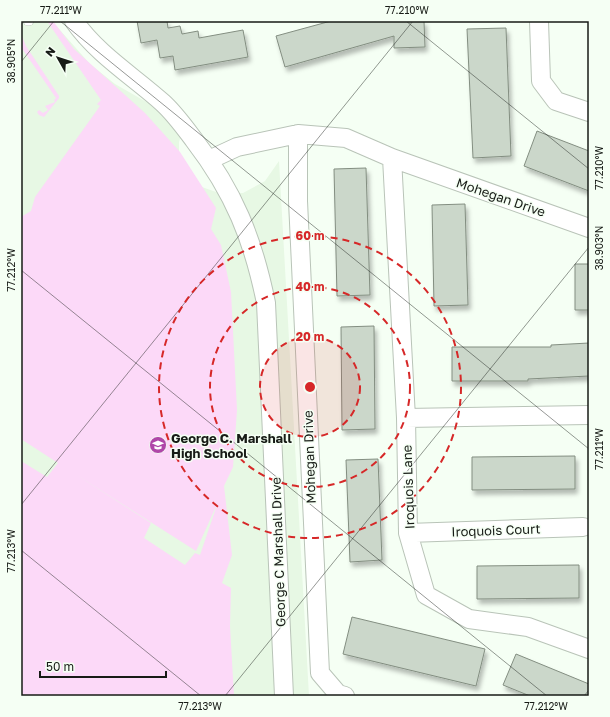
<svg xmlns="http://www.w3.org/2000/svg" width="610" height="717" font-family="'Golos Text',sans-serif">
	<defs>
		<filter id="shadow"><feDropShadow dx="2.5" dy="4.5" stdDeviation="2" flood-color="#0004"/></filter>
	</defs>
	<rect width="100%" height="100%" fill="#f5fff4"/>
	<!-- built -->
	<path fill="#e7f8e4" d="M21 21H52L90 64 115 84 157 108 182 133 179 142V155L199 186 219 193H243L265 181 279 161 309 696H21Z"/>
	<!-- green -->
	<path fill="#fcd9f8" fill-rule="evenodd" d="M47 21H53L74 49 145 113 180 152 216 208 211 229 221 245 231 292 237 410 233 467 224 486 232 555 222 583 231 588 230 626 234 696H21V461L47 477 58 463 21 439V217L31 211 35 197 100 106 97 104 101 100ZM72 472 196 551 218 502 200 555 195 553 185 565 144 538 151 523Z
		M21 34 26 46 59 96V98L44 117 39 115 37 112 39 110 43 113 48 110 45 106 55 102 54 100 56 98 21 47Z"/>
	<!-- building -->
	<path fill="#cbd7ca" stroke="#838e81" filter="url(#shadow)" d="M137 21H167L168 28 180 26 182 34 198 31 199 38 243 30 248 57 175 70 173 56 160 58 157 40 141 43Z
		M331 21H424L425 47 394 48V36L285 67 276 36Z
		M506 28 511 156 473 158 467 29Z
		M537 131 589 151V191L524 166Z
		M366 168 370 295 337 296 334 169Z
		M465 204 468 305 434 306 432 205Z
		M575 264H589V310H575Z
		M374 326 375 429 342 430 341 327Z
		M589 343V376L528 379V381H452V347H551V345Z
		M575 456V489L472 490V457Z
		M378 459 382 560 350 562 346 460Z
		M579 565V598L477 599V566Z
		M352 617 485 649 476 686 343 654Z
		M516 654 589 684V696H530L503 685Z"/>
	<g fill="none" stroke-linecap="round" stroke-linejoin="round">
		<!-- lane casing -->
		<g stroke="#b9c4b8" stroke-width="10">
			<path id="lane" d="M28 21H29"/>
		</g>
		<!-- street casing -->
		<g stroke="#b9c4b8" stroke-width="20">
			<path id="street" d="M74 21C98 55 133 76 163 103 175 114 185 128 194 140 234 192 253 239 266 303L284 696
				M539 21 541 81 556 101 589 112
				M298 134 346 138 392 158 589 228
				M392 158 406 418 408 533 426 595 469 619 528 627 589 649
				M209 160 237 147 298 134V201L320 673 338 694 345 696
				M406 418 589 415
				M408 533 583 527"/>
		</g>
		<!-- lane -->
		<use href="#lane" stroke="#fff" stroke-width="9"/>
		<!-- street -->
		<use href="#street" stroke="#fff" stroke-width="18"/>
	</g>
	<!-- ticks -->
	<path fill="none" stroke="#171b16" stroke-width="1" stroke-opacity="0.45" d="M60 21 589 449M406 21 589 169M21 62 54 21M21 270 547 696M21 505 413 21M21 550 201 696M225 696 589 247M584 696 589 690"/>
	<!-- distance rings -->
	<circle cx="310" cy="387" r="50" fill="#d62828" fill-opacity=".12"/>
	<g fill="none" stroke="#d62828" stroke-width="2" stroke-dasharray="7 5">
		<circle cx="310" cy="387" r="50"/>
		<circle cx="310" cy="387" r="100"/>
		<circle cx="310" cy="387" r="151"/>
	</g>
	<!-- icons -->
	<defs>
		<g id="school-disc" transform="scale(0.9)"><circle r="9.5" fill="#af46a8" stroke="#f5fff4"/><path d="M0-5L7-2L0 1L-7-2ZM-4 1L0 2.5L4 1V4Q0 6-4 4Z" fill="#fff"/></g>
	</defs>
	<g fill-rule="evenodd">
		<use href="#school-disc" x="158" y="445"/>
	</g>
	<g text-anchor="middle" stroke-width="3" stroke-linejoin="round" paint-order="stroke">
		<!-- street labels -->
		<g font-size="13" fill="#171b16" stroke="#f5fff4">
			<text transform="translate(501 197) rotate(19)" y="5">Mohegan Drive</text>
			<text transform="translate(309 457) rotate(-92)" y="5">Mohegan Drive</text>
			<text transform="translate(408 487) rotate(-92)" y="5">Iroquois Lane</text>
			<text transform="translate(496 530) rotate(-2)" y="5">Iroquois Court</text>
			<text transform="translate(278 552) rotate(-92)" y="5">George C Marshall Drive</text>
		</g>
		<!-- poi labels -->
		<g font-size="13" font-weight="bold" fill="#171b16" stroke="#f5fff4" text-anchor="start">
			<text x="171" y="443">George C. Marshall<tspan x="171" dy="15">High School</tspan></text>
		</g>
	</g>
	<circle cx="310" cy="387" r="6" fill="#d62828" stroke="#f5fff4" stroke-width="2"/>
	<g font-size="12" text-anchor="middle" font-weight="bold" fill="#d62828" stroke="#f5fff4" stroke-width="3" stroke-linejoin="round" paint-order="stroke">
		<text x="310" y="240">60 m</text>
		<text x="310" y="291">40 m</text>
		<text x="310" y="341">20 m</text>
	</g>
	<!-- border -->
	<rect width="610" height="717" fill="none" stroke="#f5fff4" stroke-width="44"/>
	<!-- north arrow -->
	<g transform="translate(58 58) rotate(309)" stroke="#f5fff4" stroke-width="3" paint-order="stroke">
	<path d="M0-3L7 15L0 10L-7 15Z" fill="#171b16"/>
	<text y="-6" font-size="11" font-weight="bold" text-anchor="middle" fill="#171b16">N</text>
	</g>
	<!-- scale -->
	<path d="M40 671v6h126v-6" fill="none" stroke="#171b16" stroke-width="2"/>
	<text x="46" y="671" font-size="12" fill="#171b16" stroke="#f5fff4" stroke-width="3" paint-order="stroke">50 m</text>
	<rect x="22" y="22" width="566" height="673" fill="none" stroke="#171b16" stroke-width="1.5"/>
	<g font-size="10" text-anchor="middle" fill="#171b16">
		<text x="61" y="14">77.211°W</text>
		<text x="407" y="14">77.210°W</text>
		<text transform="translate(11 61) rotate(-90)" y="4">38.905°N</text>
		<text transform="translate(599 168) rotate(-90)" y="4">77.210°W</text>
		<text transform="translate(599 248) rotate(-90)" y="4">38.903°N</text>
		<text transform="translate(11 270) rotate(-90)" y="4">77.212°W</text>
		<text transform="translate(599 449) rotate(-90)" y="4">77.211°W</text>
		<text transform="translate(11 551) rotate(-90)" y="4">77.213°W</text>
		<text x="200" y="710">77.213°W</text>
		<text x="546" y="710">77.212°W</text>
	</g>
</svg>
